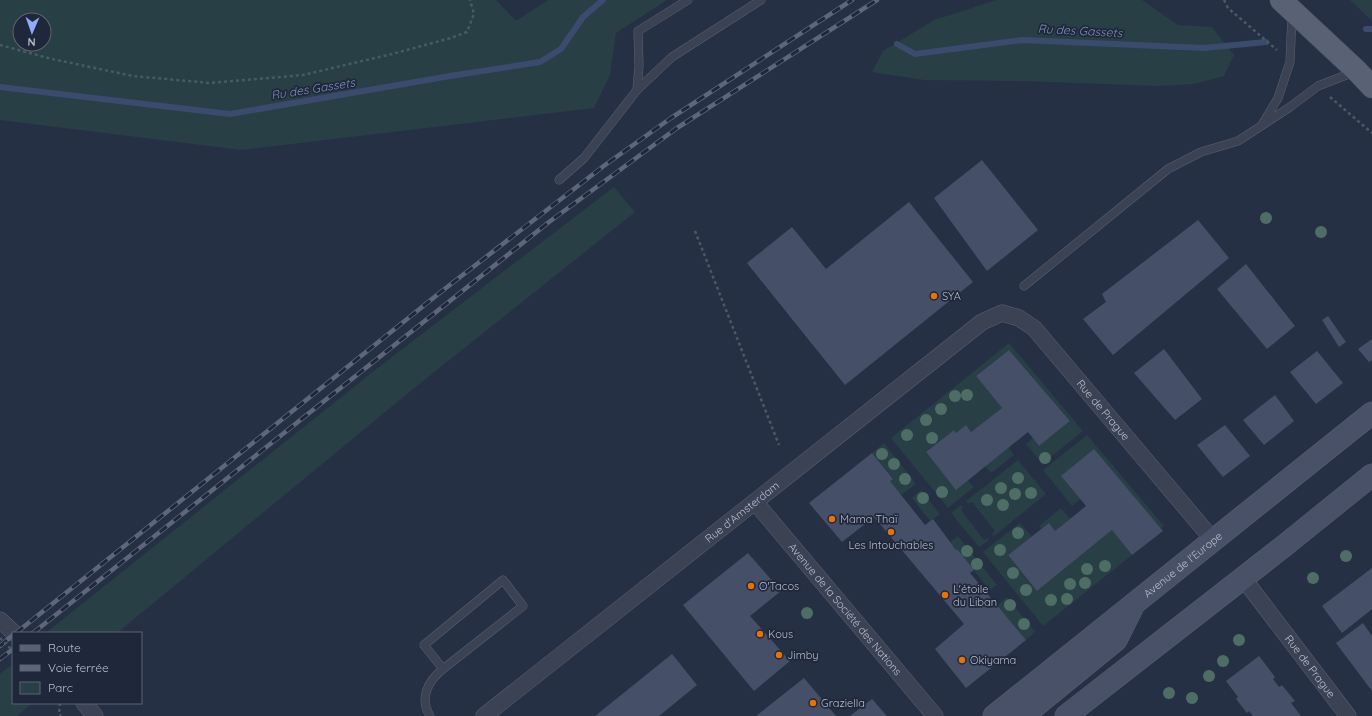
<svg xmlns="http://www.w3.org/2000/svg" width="1372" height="716" font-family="Quicksand,sans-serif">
	<rect width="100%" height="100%" fill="#263045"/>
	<!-- green -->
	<path fill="#283f46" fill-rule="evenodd" d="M0 0H496L516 21 548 0H667L616 33 610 75 594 108 241 150 0 120ZM20 20H44V44H20Z
		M997 0H1142L1178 25 1212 27 1234 55 1224 76 1194 84 1158 86 1024 81 924 80 872 72 883 51 934 20Z
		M1350 0H1372V21Z
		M614 187 635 212 418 385 117 633H49L48 631 384 363Z
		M1009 343 1083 431 1042 464 1026 444 1033 438 1039 446 1070 421 1009 350 976 376 1002 408 971 432 966 425 956 433 954 430 926 452 956 489 968 480 974 487 948 508 891 438Z
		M1087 435 1164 526 1161 528 1061 476 1080 499 1072 506 1043 470Z
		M884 443 916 484 901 495 890 481 893 478 872 453Z
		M1008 447 1014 455 991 473 985 466Z
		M1018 460 1046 494 994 536 992 534 995 531 972 502 968 504 966 501Z
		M921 490 940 514 930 521 912 498Z
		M961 505 963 508 961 510 984 540 987 538 989 540 979 547 951 513Z
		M1061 508 1070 519 1055 531 1049 523 1041 529 1039 526Z
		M1020 523 1032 536 1008 555 1037 591 1112 530 1132 555 1043 626 983 552Z
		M958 536 997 585 990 590 950 542Z
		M1007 597 1035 632 1026 640 997 606Z
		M10 666 13 669V703H32L17 716H0V674Z"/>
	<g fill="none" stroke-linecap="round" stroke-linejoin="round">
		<!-- stream -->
		<path stroke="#3b4b6e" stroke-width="6" d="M1366 29H1372
			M897 44 915 54 1022 40 1204 48 1266 42
			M0 87 230 114 450 76 540 62 561 49 583 17 603 0"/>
	</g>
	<!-- building -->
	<path fill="#454f67" d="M982 160 1038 230 987 271 934 198Z
		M909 202 973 282 845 385 747 263 792 227 826 269Z
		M1198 220 1229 258 1113 355 1083 319 1106 302 1102 294Z
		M1246 264 1295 326 1267 349 1217 289Z
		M1328 316 1346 342 1339 347 1322 320Z
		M1372 339V360L1369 362 1358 349Z
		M1164 349 1202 399 1175 420 1134 373Z
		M1009 350 1070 421 1039 446 1028 432 956 490 926 452 954 430 956 433 966 425 971 432 1002 408 976 376Z
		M1317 351 1343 383 1316 404 1290 372Z
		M1275 395 1294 421 1264 445 1243 420Z
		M1225 425 1250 456 1223 477 1197 445Z
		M1094 449 1163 531 1132 555 1112 530 1037 591 1008 555 1049 523 1055 531 1086 506 1061 476Z
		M872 453 893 479 890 481 925 525 933 519 956 550 957 549 974 570 970 573 1026 640 966 688 935 649 964 624 874 517 842 542 809 503Z
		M748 553 781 591 750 616 790 661 754 691 683 605Z
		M1372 568V609L1342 633 1322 606Z
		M1363 623 1372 636V691L1336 643Z
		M672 654 697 685 659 716H595Z
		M1259 656 1275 677 1273 679 1279 687 1282 685 1295 701 1291 703 1301 716H1253L1249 711 1247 713 1236 699 1238 697 1226 681Z
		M804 678 836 716H756Z
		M872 699 887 716H850Z"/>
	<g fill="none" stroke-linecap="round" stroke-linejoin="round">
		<!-- service casing -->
		<g stroke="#596072" stroke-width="9">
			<path id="service" d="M637 90 672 57 761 0
				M1262 125 1278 98 1290 62 1292 15
				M559 180 584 158 637 90 639 66 638 31 688 0
				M1024 286 1168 169 1201 152 1238 141 1290 107 1318 86 1354 72
				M430 716C419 698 428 681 443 669L523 606 503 580 424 645 443 669"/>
		</g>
		<!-- minor casing -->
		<g stroke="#596072" stroke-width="17">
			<g id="minor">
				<path id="s1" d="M755 502 935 716"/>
				<path id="s2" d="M1243 578 1348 716"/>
				<path d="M0 620 14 633"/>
				<path d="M84 703 95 716"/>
				<path id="s3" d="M484 716 982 322 1002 313 1019 318 1034 328 1213 540"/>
			</g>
		</g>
		<!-- secondary casing -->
		<g stroke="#596072" stroke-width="23">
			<g id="secondary">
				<path id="s4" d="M994 716 1372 413"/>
				<path d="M1023 716 1116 640 1132 608"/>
				<path d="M1066 716 1284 546 1372 475"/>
			</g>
		</g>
		<!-- primary casing -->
		<g stroke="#444b5e" stroke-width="23">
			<path id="primary" d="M1281 0 1357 71 1372 87"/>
		</g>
		<!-- path -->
		<path stroke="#475c62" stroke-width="2.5" stroke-dasharray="3 3" stroke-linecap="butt" d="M1224 0 1228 8 1277 50
			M0 45 52 59 133 76 210 83 303 75 392 54 451 38 467 32 474 14 470 0
			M1330 97 1372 133
			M695 231 779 445
			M60 703 59 714 61 716"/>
		<!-- service -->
		<use href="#service" stroke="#3b4254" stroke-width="8"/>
		<!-- minor -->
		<use href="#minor" stroke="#3b4254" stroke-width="16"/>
		<!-- secondary -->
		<use href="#secondary" stroke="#485168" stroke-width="22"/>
		<!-- primary -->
		<use href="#primary" stroke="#596174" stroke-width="22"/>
		<!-- rail casing -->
		<g stroke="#5d667b" stroke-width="4.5">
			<path id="rail" d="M16 633 442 291 605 165 671 118 852 0
				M33 633 549 222 677 128 877 0
				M0 646 13 635
				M0 659 13 649"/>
		</g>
		<!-- rail -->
		<use href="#rail" stroke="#1f273a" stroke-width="3" stroke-dasharray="9" stroke-linecap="butt"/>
		<!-- path-bridge -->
		<path stroke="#475c62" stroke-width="2.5" stroke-dasharray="3 3" stroke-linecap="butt" d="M0 638 13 651"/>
	</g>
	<!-- trees -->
	<g fill="#4e6e65">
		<circle cx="1266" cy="218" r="6"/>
		<circle cx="1321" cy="232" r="6"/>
		<circle cx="967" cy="395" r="6"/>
		<circle cx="955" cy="396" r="6"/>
		<circle cx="941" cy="409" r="6"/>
		<circle cx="926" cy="420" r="6"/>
		<circle cx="907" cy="435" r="6"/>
		<circle cx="932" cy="438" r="6"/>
		<circle cx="882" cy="454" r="6"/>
		<circle cx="1045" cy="458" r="6"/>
		<circle cx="894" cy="464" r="6"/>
		<circle cx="1018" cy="478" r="6"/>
		<circle cx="905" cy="479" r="6"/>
		<circle cx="1001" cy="488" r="6"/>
		<circle cx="942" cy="492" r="6"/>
		<circle cx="1031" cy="493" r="6"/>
		<circle cx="1015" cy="494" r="6"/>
		<circle cx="923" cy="498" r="6"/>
		<circle cx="987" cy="500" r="6"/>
		<circle cx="1003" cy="505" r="6"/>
		<circle cx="1018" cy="533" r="6"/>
		<circle cx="1000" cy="550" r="6"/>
		<circle cx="967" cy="551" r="6"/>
		<circle cx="1346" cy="556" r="6"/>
		<circle cx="977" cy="564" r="6"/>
		<circle cx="1105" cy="566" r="6"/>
		<circle cx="1087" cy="569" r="6"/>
		<circle cx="1013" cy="573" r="6"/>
		<circle cx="1313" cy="578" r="6"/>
		<circle cx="1085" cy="583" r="6"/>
		<circle cx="1070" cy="584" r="6"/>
		<circle cx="1026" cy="590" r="6"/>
		<circle cx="1067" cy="599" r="6"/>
		<circle cx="1051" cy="600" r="6"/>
		<circle cx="1010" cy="605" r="6"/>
		<circle cx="807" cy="613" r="6"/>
		<circle cx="1024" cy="624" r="6"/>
		<circle cx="1239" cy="640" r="6"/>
		<circle cx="1223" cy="661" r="6"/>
		<circle cx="1209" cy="676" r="6"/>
		<circle cx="1169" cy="693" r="6"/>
		<circle cx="1192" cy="698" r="6"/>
	</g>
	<!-- markers -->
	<g fill="#e8710a" stroke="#1f273a" stroke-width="1.5">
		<circle cx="934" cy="296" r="4"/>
		<circle cx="832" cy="519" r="4"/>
		<circle cx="891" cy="532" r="4"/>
		<circle cx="751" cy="586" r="4"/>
		<circle cx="945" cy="595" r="4"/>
		<circle cx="760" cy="634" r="4"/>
		<circle cx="779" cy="655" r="4"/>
		<circle cx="962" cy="660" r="4"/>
		<circle cx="813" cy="703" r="4"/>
	</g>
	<g text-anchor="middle" stroke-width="3.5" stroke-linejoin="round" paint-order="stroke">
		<!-- poi labels -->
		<g font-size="11" fill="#b8bece" stroke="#1f273a" text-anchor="start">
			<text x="942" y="300">SYA</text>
			<text x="840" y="523">Mama Thaï</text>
			<text x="891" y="549" text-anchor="middle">Les Intouchables</text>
			<text x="759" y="590">O'Tacos</text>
			<text x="953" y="593">L'étoile<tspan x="953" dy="13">du Liban</tspan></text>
			<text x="768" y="638">Kous</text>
			<text x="787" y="659">Jimby</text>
			<text x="970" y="664">Okiyama</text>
			<text x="821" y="707">Graziella</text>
		</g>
		<!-- street labels -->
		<g font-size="11" fill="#b8bece" stroke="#1f273a">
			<text dy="4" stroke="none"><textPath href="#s3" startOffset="800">Rue de Prague</textPath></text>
			<text dy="4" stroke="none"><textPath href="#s3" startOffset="329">Rue d'Amsterdam</textPath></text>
			<text dy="4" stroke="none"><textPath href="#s4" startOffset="242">Avenue de l'Europe</textPath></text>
			<text dy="4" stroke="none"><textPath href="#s1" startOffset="140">Avenue de la Société des Nations</textPath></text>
			<text dy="4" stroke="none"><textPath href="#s2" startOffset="111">Rue de Prague</textPath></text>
		</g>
		<!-- water labels -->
		<g font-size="12" font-style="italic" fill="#7e8fb6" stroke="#1f273a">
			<text transform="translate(1080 31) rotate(3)" y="4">Ru des Gassets</text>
			<text transform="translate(313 89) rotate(-9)" y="4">Ru des Gassets</text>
		</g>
	</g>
	<!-- legend -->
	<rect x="12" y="632" width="130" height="72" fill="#1f273a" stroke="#5c6375"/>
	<rect x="20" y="645" width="20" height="6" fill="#596174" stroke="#5c6375"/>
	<text x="48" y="652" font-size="12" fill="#b8bece">Route</text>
	<rect x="20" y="665" width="20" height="6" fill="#5d667b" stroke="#5c6375"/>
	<text x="48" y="672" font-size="12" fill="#b8bece">Voie ferrée</text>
	<rect x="20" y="682" width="20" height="12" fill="#283f46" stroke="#5c6375"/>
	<text x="48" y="692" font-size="12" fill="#b8bece">Parc</text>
	<!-- north arrow -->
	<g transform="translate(32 32) rotate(182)"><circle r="19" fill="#1f273a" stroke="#5c6375"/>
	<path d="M0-3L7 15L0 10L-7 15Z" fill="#8eacfd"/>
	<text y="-6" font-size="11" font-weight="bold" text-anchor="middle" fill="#b8bece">N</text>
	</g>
</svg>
